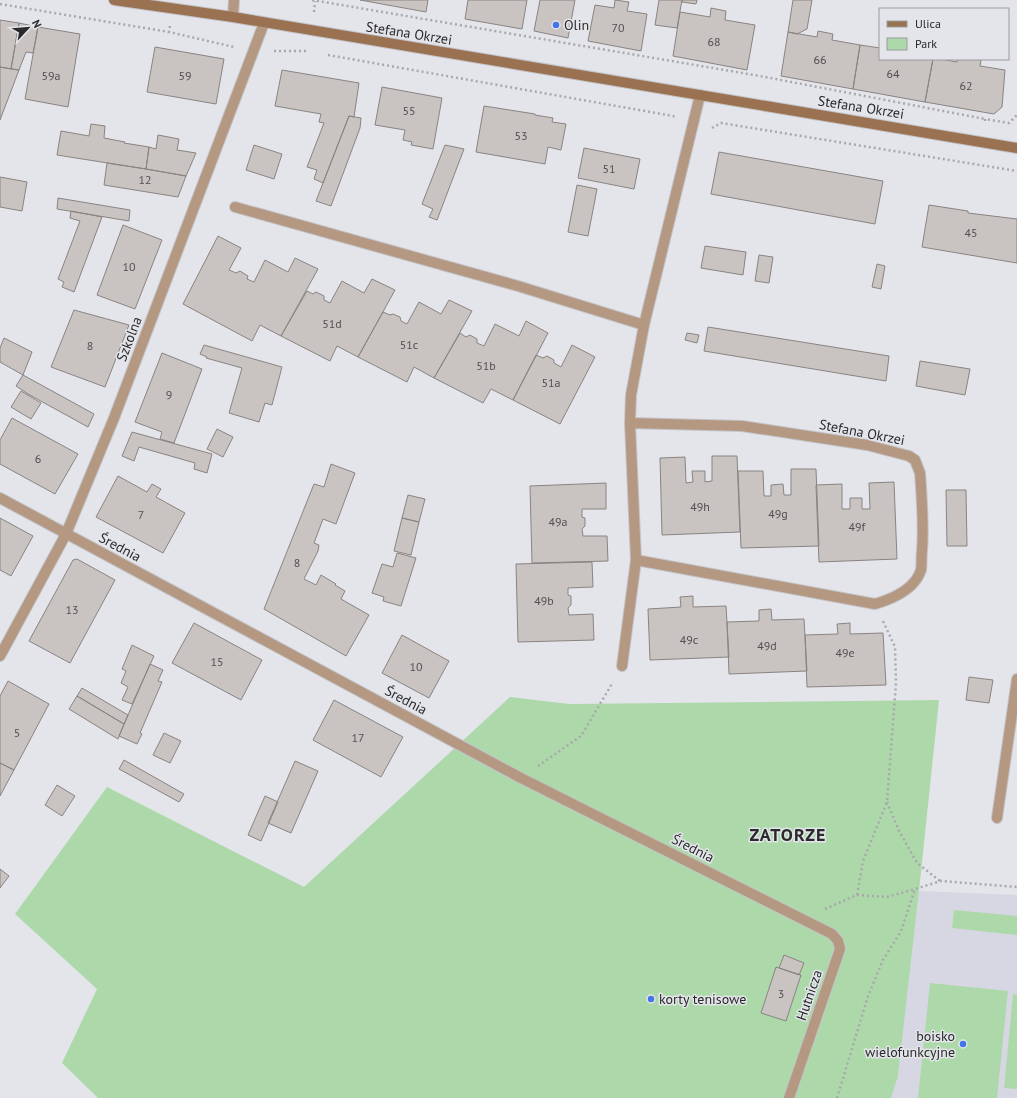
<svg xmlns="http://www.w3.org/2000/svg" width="1017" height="1098" font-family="'PT Sans',sans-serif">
	<rect width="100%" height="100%" fill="#e4e5ea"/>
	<!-- built -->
	<path fill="#d6d7e3" d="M919 891 1017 895V1098H891L898 1076Z"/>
	<!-- green -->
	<path fill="#add9aa" d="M510 697 569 704 939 700 919 891 898 1076 891 1098H98L62 1063 97 989 15 914 107 787 304 887Z
		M954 910 1017 916V935L952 928Z
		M930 983 1008 991 997 1098H918Z
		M1013 994 1017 995V1089L1004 1088Z"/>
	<!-- building -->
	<path fill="#c9c3c1" stroke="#898482" d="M360 0H428L426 12Z
		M468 0H527L522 29 465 19Z
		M540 0H575L568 38 534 31Z
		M615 0 629 2 627 11 647 14 641 51 588 41 595 5 614 8Z
		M659 0H682L677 28 655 25Z
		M682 0H697L696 4 682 2Z
		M793 0H812L807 29 797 34 788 32Z
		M711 8 726 11 725 20 755 25 747 70 673 56 680 12 710 17Z
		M0 20 19 23 11 69 0 67Z
		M19 23 38 27 33 53 26 52 19 70 11 69Z
		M38 27 80 34 68 107 25 99Z
		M818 31 833 34 832 40 860 45 853 89 781 76 788 32 817 37Z
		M860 45 880 48V59H933L925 102 853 89Z
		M155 47 224 59 216 104 147 92Z
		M933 59H941L957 62 958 59H977L981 60 980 66 1005 70 1002 107 994 114 925 102Z
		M0 67 19 70 0 120Z
		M282 70 359 83 354 117 349 116 323 183 314 179 317 170 307 167 324 123 319 122 321 114 275 106Z
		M382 87 442 98 433 149 411 145 412 142 403 140 405 130 375 125Z
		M484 106 535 114V115L553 118 552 122 566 124 561 150 548 147 545 164 476 152Z
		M349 116 361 118 360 128 331 206 316 201Z
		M91 124 105 126 104 138 125 142 124 143 149 147 146 169 57 155 61 131 89 136Z
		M158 135 179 139 177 150 196 153 186 176 146 169 149 147 156 149Z
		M254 145 282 154 274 179 246 170Z
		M445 145 464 149 437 220 429 217 433 209 422 204Z
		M584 148 640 159 634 189 578 178Z
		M719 152 883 181 875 224 711 194Z
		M107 163 146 169 186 176 178 197 104 185Z
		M0 177 27 182 22 211 0 207Z
		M577 185 597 189 588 236 568 232Z
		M58 198 130 210 129 221 57 209Z
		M929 205 968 211V213L1017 219V263L922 247Z
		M71 211 102 217 74 292 62 287 64 282 58 279 80 221 70 218Z
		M123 225 162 240 135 309 97 295Z
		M218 236 241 248 229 270 236 273 240 271 248 276 247 279 254 282 265 260 288 272 295 258 318 269 281 336 260 325 252 341 183 304Z
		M705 246 746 252 743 275 701 268Z
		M759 255 773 257 769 283 755 281Z
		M877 264 885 266 881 289 872 287Z
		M372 279 395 290 358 357 337 346 330 361 281 336 307 291 313 294 316 292 324 296V300L330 303 342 281 364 293Z
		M449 300 472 311 434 378 414 367 407 382 358 357 383 312 390 315 393 314 400 317 401 321 407 324 419 302 441 314Z
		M74 310 129 325 105 387 51 367Z
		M526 321 548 333 513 400 491 389 483 403 434 378 460 333 466 337 470 335 477 339V343L484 346 495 324 519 336Z
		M708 327 889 356 886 381 704 351Z
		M687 333 699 335 697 343 685 340Z
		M4 338 32 352 23 375 0 362V348Z
		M204 345 282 367 272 405 265 403 259 422 229 413 242 368 206 358 207 357 200 354Z
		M572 345 595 357 560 424 513 400 536 355 543 358 547 356 554 360V363L561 367Z
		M162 353 202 369 174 443 160 439 162 432 135 422Z
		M920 361 970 369 965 395 916 386Z
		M23 375 94 414 88 427 28 394 16 386Z
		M21 391 41 403 31 419 11 407Z
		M12 418 78 454 55 494 0 464V440Z
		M217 429 233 437 223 457 207 449Z
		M132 432 212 454 207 473 194 469 195 463 139 447 134 461 122 456Z
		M712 456H737L740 532 662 535 660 458 685 457 686 483 693 482 692 471H705V482L712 481Z
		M331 464 355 473 336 524 323 519 314 543 319 545 318 551 304 579 316 585 321 575 336 584 335 585 345 591 341 599 369 615 346 656 264 609 314 484 324 487Z
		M791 469H816L819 546 741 548 738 471H763L764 496H771V485L783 484 784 495H791Z
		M118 476 147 492 152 484 161 489 156 497 185 513 163 553 96 517Z
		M894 482 897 559 819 562 816 485 842 484V509H850V498H862V509H870L869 483Z
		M606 483V509H582V517L585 518V526L582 529 583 536H607L608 561 532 563 530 486Z
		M946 490H966L967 546H947Z
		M408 495 425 499 419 522 402 518Z
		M0 518 33 536 11 576 0 570Z
		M402 518 419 522 411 555 394 551Z
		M397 553 416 558 401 606 383 601 384 597 372 593 382 564 393 567Z
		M77 559 115 580 70 663 29 641 73 560Z
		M592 562 593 587 568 588V595L571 596V605L568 608 569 615 593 614 594 640 518 642 516 564Z
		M693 596V607L726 606 729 657 650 660 648 609 681 607 680 597Z
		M771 609 772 620 804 619 807 671 729 674 727 622 759 621V610Z
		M194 623 262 660 241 700 172 663Z
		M850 623V634L883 633 886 685 807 687 805 635 838 634 837 624Z
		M402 635 449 661 429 698 382 673Z
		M132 645 154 656 132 704 122 700 128 687 121 683 126 671 122 669Z
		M150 664 163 670 158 681 162 682 140 733 142 734 137 744 119 736Z
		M969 677 993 680 989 703 966 700Z
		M8 681 49 704 14 770 0 763V696Z
		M82 688 128 715 124 724 77 696Z
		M77 696 124 724 118 739 69 709Z
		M334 700 403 737 381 777 313 740Z
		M164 733 181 741 170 763 153 755Z
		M124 760 184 794 179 802 119 769Z
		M295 761 318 771 291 833 268 823Z
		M0 763 14 770 0 796Z
		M57 785 75 796 62 816 45 805Z
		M265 796 278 802 261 841 248 835Z
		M0 869 9 876 0 888Z
		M784 955 804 963 799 975 779 968Z
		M776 967 801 975 786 1021 761 1013Z"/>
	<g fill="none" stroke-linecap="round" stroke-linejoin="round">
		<!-- lane casing -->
		<g stroke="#c3c3c8" stroke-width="12">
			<path id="lane" d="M997 818 1017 679"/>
		</g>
		<!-- street casing -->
		<g stroke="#c3c3c8" stroke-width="12">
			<path id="street" d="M233 17 234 0
				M235 207 518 286 644 325
				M630 423 742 426 867 445 909 456 915 460 920 473C922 499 924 525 922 551 921 557 922 564 921 570 915 589 892 599 875 604L636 560
				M0 498 521 778 832 934 838 941 840 949 789 1098
				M0 656 66 534 114 418 264 23
				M622 666 636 560 630 423 631 395 644 325 700 95"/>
		</g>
		<!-- secondary casing -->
		<g stroke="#c3c3c8" stroke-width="12">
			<path id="secondary" d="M114 0 233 17 1017 148"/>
		</g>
		<!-- path -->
		<path stroke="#a8a8ac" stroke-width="2.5" stroke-dasharray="2 3" stroke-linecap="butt" d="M312 0 760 76 985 119
			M0 4 169 32
			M314 12 315 1
			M170 26 169 32 234 47
			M274 51H309
			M328 55 673 116 675 117
			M985 121V119L1009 123 1017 115
			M712 128 721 123 1017 171
			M538 766 581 736 613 682
			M887 802 899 831 917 863 940 881
			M857 895 887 897 915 889
			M825 909 857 895 863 861 887 802 896 683 895 647 883 621
			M837 1098 868 996 883 960 901 931 915 889 941 881 1017 887"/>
		<!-- lane -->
		<use href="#lane" stroke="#b49882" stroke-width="10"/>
		<!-- street -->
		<use href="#street" stroke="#b49882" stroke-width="10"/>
		<!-- secondary -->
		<use href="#secondary" stroke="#9a7251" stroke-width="10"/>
	</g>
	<!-- markers -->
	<g fill="#4576e7" stroke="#e4e5ea" stroke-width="1.5">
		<circle cx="556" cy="25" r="4"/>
		<circle cx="651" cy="999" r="4"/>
		<circle cx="963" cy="1044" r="4"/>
	</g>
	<g text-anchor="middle" stroke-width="3" stroke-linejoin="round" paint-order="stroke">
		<!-- number labels -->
		<g font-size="12" fill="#525051">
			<text x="618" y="32">70</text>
			<text x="714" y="46">68</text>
			<text x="820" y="64">66</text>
			<text x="893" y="78">64</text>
			<text x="51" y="80">59a</text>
			<text x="185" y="80">59</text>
			<text x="966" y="90">62</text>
			<text x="409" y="115">55</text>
			<text x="521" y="140">53</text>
			<text x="609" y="173">51</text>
			<text x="145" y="184">12</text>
			<text x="971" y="237">45</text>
			<text x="129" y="271">10</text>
			<text x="332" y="328">51d</text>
			<text x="409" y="349">51c</text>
			<text x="90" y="350">8</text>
			<text x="486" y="370">51b</text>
			<text x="551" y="387">51a</text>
			<text x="169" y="399">9</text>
			<text x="38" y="463">6</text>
			<text x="700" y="511">49h</text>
			<text x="778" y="518">49g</text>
			<text x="141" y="519">7</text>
			<text x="558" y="526">49a</text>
			<text x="857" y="531">49f</text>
			<text x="297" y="567">8</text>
			<text x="544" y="605">49b</text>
			<text x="72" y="614">13</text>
			<text x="689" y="644">49c</text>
			<text x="767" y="650">49d</text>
			<text x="845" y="657">49e</text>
			<text x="217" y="666">15</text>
			<text x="416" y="671">10</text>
			<text x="17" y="737">5</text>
			<text x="358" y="742">17</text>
			<text x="781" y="998">3</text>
		</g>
		<!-- poi labels -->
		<g font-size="14" fill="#2a2a2c" stroke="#e4e5ea" text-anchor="start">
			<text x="564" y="30">Olin</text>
			<text x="659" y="1004">korty tenisowe</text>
			<text x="955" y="1041" text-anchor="end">boisko<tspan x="955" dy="16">wielofunkcyjne</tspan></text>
		</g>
		<!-- street labels -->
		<g font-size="14" fill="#2a2a2c" stroke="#e4e5ea">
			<text transform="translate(409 33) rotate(9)" y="5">Stefana Okrzei</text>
			<text transform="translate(861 107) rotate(9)" y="5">Stefana Okrzei</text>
			<text transform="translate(129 339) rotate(-69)" y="5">Szkolna</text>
			<text transform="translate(862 432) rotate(11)" y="5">Stefana Okrzei</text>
			<text transform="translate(120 547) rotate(28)" y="5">Średnia</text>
			<text transform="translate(406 700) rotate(28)" y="5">Średnia</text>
			<text transform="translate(693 848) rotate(27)" y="5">Średnia</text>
			<text transform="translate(809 995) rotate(-71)" y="5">Hutnicza</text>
		</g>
		<!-- district labels -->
		<g font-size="18" font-weight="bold" letter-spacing="1" fill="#2a2a2c" stroke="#e4e5ea">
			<text x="788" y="841">ZATORZE</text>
		</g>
	</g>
	<!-- legend -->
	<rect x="879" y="8" width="130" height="52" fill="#e4e5ea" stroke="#9a9a9e"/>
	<rect x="887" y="21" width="20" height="6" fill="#9a7251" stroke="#9a9a9e"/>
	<text x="915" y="28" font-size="12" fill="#2a2a2c">Ulica</text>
	<rect x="887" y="38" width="20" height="12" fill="#add9aa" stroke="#9a9a9e"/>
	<text x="915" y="48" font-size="12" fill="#2a2a2c">Park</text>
	<!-- north arrow -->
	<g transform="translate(28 28) rotate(64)" stroke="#e4e5ea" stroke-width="3" paint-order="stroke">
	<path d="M0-3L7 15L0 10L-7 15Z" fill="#2a2a2c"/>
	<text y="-6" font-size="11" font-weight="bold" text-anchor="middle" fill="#2a2a2c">N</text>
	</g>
</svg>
